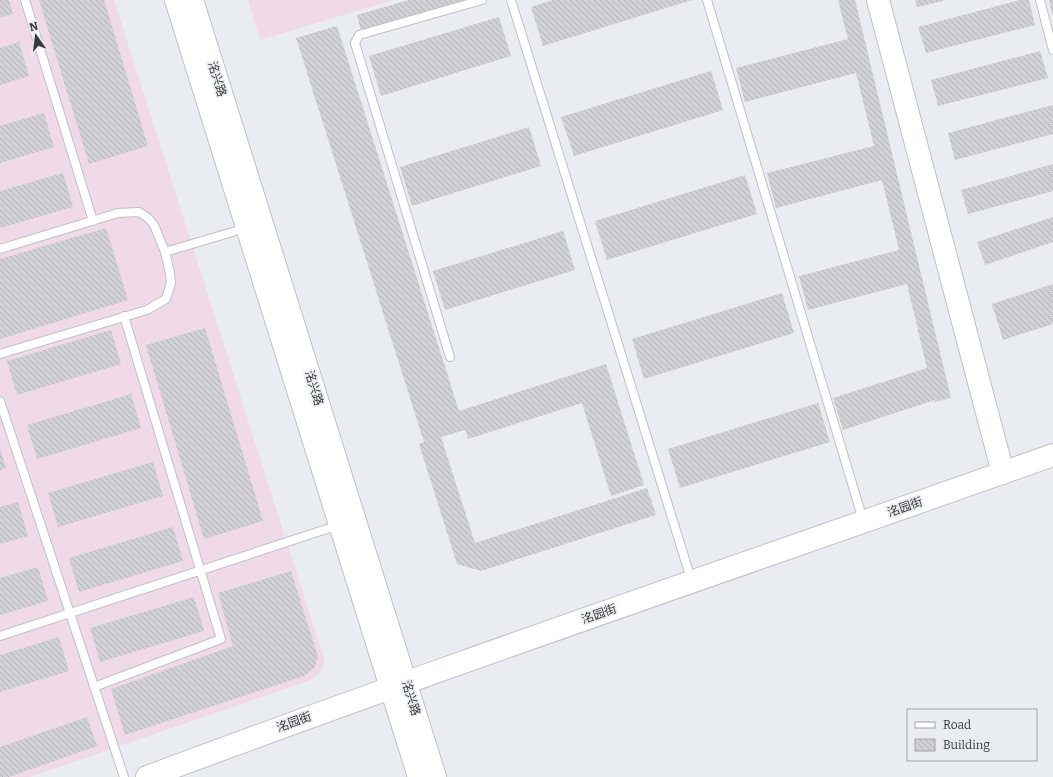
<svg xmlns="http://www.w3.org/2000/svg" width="1053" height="777" font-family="Bitter,'Noto Sans SC',serif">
	<defs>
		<pattern id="building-back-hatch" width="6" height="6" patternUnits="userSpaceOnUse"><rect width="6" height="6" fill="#d0d0d5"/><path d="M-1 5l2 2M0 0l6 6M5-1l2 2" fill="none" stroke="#b3b3b8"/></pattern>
	</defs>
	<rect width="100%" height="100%" fill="#e9ecf0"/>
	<!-- commercial -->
	<path fill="#f0dae8" d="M0 0H114L325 662 320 672 311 680 30 777H0Z
		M248 0H394L260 40Z"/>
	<!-- building -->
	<path fill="url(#building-back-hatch)" d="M0 0H9L13 14 0 18Z
		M39 0H104L148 146 89 164Z
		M409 0H469L361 31 357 15Z
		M553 0H692L543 46 531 7Z
		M838 0H855L951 398 935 402V400L843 430 833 398 927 368 907 284 808 310 799 276 899 250 882 180 776 208 767 173 874 146 856 73 745 102 736 68 848 39Z
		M915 0H943V1L917 7Z
		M1020 0H1029L1035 25 926 53 918 27Z
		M1049 0H1053V14H1052Z
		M499 17 511 56 381 96 369 56Z
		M337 26 459 411 606 364 644 485 611 496 582 403 468 439 465 430 441 437 475 543 647 488 656 515 481 571 457 564 419 444 424 442 296 38Z
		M19 42 29 76 0 85V48Z
		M1040 51 1048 78 938 106 931 80Z
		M711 71 723 110 574 156 561 117Z
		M1053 105V134L955 160 948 133Z
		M44 113 54 147 0 163V126Z
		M529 127 541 166 412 206 400 167Z
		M1053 164V191L968 214 961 190Z
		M63 173 73 207 0 228V191Z
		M745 175 757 214 607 260 595 221Z
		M1053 217V242L985 265 977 242Z
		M106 228 128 300 0 339V259Z
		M563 231 575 270 445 310 433 271Z
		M1053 284V324L1003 340 992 304Z
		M782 293 794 333 644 379 632 339Z
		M205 328 263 521 204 539 146 345Z
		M111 330 121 364 17 395 7 361Z
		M131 394 141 428 37 459 27 425Z
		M818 403 830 442 680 488 668 449Z
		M0 448 6 468 0 470Z
		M153 462 163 496 58 527 48 493Z
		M18 502 28 536 0 544V507Z
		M173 527 183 561 79 592 69 558Z
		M38 567 48 601 0 615V578Z
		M291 571 318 657 315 667 304 676 125 735 111 689 233 646 218 593Z
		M194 597 204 631 100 662 90 628Z
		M59 637 69 671 0 692V655Z
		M87 717 97 746 9 777H0V747Z"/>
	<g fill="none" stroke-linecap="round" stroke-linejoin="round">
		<!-- lane casing -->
		<g stroke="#bfc1c6" stroke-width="10">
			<path id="lane" d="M25 0 93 221
				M511 0 692 582
				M707 0 863 520
				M1040 0 1053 50
				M0 249 118 213 139 212 148 218 154 225 165 252 170 273 171 283 166 299 147 310 0 354
				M165 252 246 228
				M450 357 355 43 359 35 482 0
				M0 401 124 777
				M0 636 339 525
				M94 687 221 639 124 316"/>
		</g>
		<!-- secondary casing -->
		<g stroke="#bfc1c6" stroke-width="24">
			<path id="secondary" d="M176 0 419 777
				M192 0 435 777
				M878 0 1003 473
				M147 777C447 665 751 562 1053 455"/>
		</g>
		<!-- lane -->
		<use href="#lane" stroke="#fff" stroke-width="8"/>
		<!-- secondary -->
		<use href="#secondary" stroke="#fff" stroke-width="22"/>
	</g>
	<g text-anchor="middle" stroke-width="3.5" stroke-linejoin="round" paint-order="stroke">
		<!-- street labels -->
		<g font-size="12" fill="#373839" stroke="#e9ecf0">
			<text transform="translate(217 79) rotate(73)" y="4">洺兴路</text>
			<text transform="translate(314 388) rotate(73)" y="4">洺兴路</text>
			<text transform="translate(905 507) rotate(-19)" y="4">洺园街</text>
			<text transform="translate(599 614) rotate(-19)" y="4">洺园街</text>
			<text transform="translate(411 698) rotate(73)" y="4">洺兴路</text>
			<text transform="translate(294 722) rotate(-20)" y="4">洺园街</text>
		</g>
	</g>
	<!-- legend -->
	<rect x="907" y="709" width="130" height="52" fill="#e9ecf0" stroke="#a2a4a7"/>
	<rect x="915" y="722" width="20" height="6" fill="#ffffff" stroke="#a2a4a7"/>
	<text x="943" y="729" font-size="12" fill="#373839">Road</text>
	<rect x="915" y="739" width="20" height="12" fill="url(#building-back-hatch)" stroke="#a2a4a7"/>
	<text x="943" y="749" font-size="12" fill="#373839">Building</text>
	<!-- north arrow -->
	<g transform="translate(36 36) rotate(346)" stroke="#e9ecf0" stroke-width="3" paint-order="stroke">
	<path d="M0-3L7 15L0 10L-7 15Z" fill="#373839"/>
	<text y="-6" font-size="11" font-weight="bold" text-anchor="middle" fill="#373839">N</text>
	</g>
</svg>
